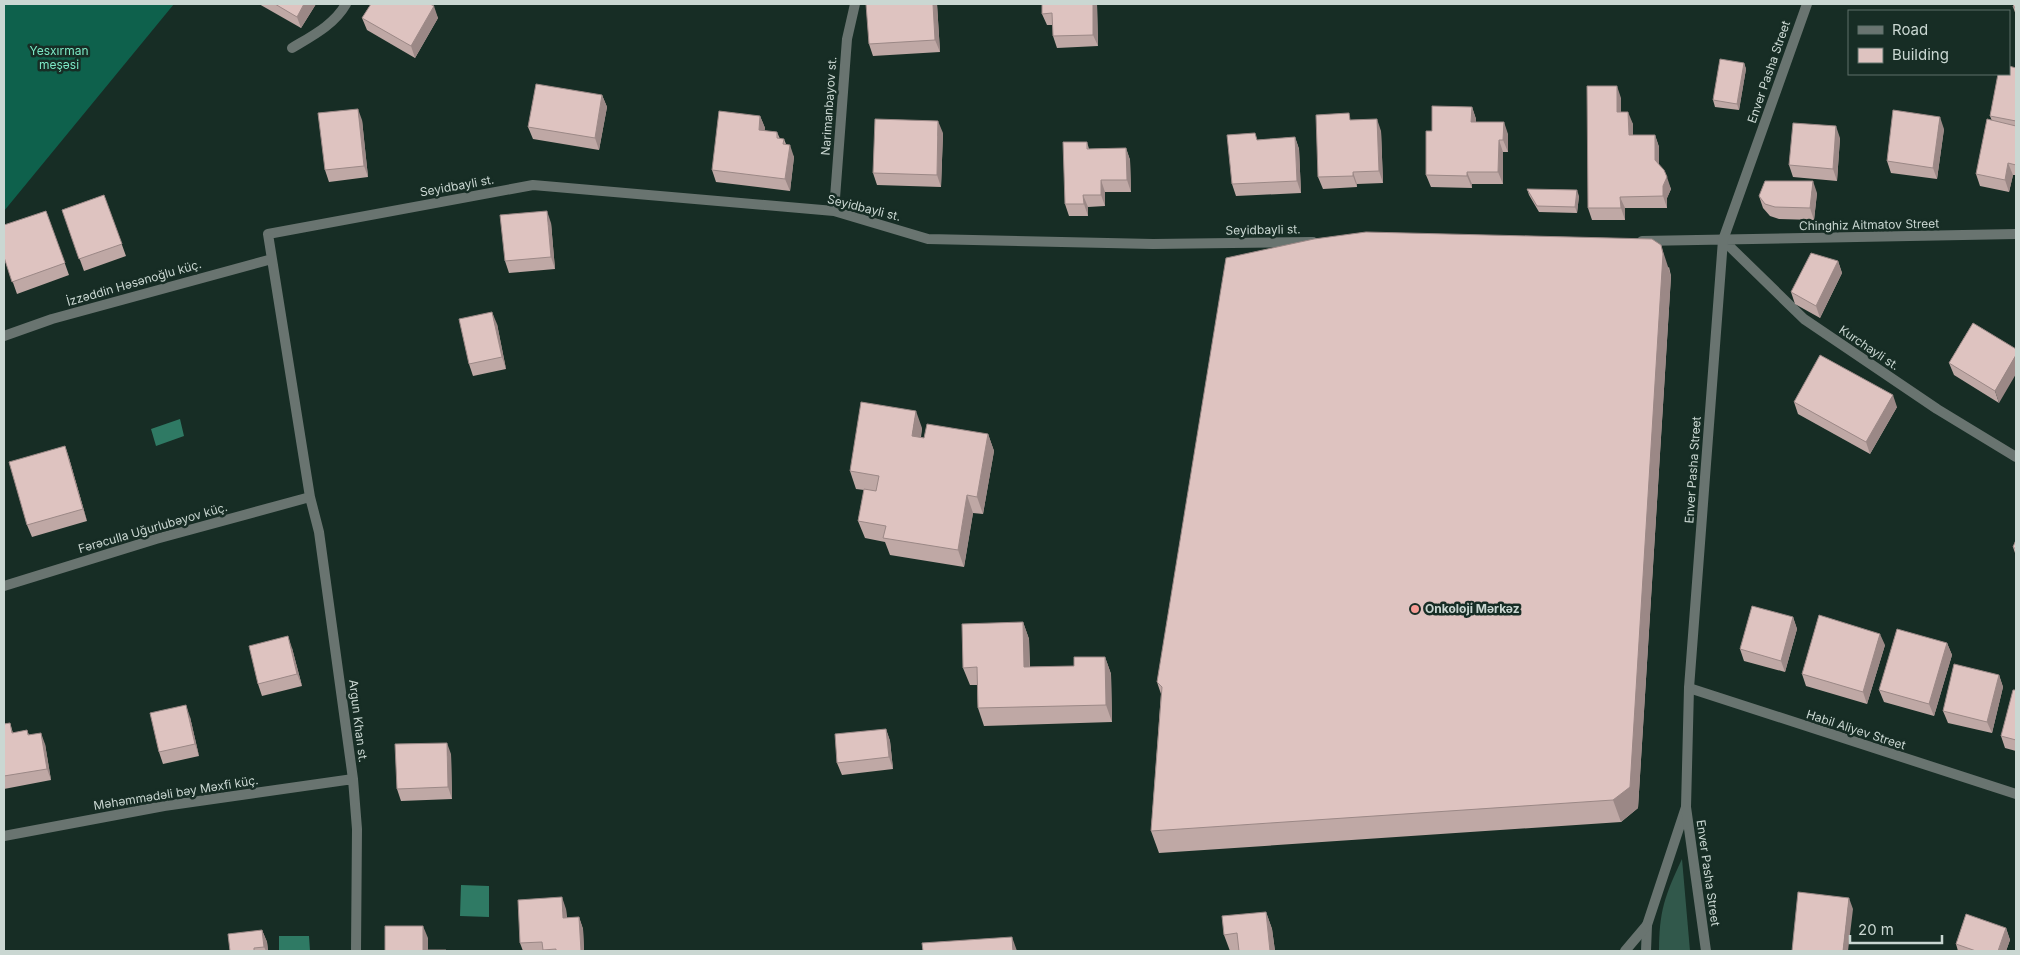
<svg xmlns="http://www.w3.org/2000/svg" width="2020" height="955" font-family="Inter,sans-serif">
	<rect width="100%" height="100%" fill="#172d25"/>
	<!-- green -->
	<path fill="#31584b" d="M1682 859 1690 951H1659C1659 911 1665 895 1682 859Z"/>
	<!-- forest -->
	<path fill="#0e614c" d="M4 4H174L4 211Z"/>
	<!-- water -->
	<path fill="#2f7a64" d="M180 419 184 436 156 446 151 429Z
		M461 885 489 886V917L460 916Z
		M279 936H309L310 951H279Z"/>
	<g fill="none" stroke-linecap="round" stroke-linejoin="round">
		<!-- service -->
		<path stroke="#697470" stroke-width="10" d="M1646 951 1647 925"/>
		<!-- minor -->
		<path stroke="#697470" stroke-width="10" d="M292 48C312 36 334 25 346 4
			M834 211 847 39 855 4
			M1723 240 1804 319 1937 409 2016 457
			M1642 241 2016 234
			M4 336 52 319 272 259
			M4 586 156 539 310 497
			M1689 688 2016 794
			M4 836 164 806 353 779
			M356 951 357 829 353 779 319 532 310 497 268 234 533 185 834 211 928 239 1153 244 1313 242
			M1625 951 1647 925 1686 807"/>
		<!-- tertiary -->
		<path stroke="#697470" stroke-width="10" d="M1706 951 1686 807 1689 688 1723 240 1807 4"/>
	</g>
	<!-- wall -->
	<path fill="#bfa8a5" d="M259 4H316L301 28Z
		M371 4H433L432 6 438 18 415 58 367 30 362 18Z
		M937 4 940 52 873 56 869 44Z
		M1042 4H1097L1098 46 1057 48 1053 36V25H1047L1042 14Z
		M2016 4V15L2013 7Z
		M1744 63 1746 69 1739 110 1715 107 1713 100Z
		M2016 68V175H2013L2009 192 1980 186 1976 174 1992 121 1990 116Z
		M602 95 607 107 599 150 533 139 528 127Z
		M1621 98V112L1633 124V135H1655L1659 147V165L1671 189 1667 198V208H1625V220H1592L1588 208Z
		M1472 107 1476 119V122L1508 134V152H1503V184H1472V188L1431 187 1426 175 1432 131Z
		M760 116 765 128 764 131 777 132 780 139H784L786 144 794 157 790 191 716 182 712 170Z
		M362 120 368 177 329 182 325 170Z
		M1352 120 1381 131 1383 183 1357 184V187L1323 189 1318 177Z
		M1944 129 1937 179 1891 173 1887 161Z
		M943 133 941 187 877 185 873 173Z
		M1295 137 1299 149 1301 193 1236 196 1232 184 1257 140Z
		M1840 138 1837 181 1793 177 1789 165Z
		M1087 142 1089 149 1126 148 1130 160 1131 192H1105V206L1088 207V216H1069L1065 204Z
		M1527 189 1579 196 1577 213 1539 212 1529 195Z
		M1817 193 1814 220 1779 219 1770 216 1763 208 1759 196Z
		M104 195 126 256 84 271 62 210Z
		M46 211 69 275 17 294 4 257Z
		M551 223 555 269 509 273 505 261Z
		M1838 261 1842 273 1820 318 1795 304 1791 292Z
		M1669 267 1671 276 1638 808 1621 822 1159 853 1151 831 1161 694 1157 682Z
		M1973 323 1999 403 1954 375 1949 363Z
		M497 324 506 369 473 376 469 364Z
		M1794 402 1897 407 1870 454 1798 414Z
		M922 428 921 437 924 438 988 434 994 451 983 514 973 513 964 567 890 555 885 542 865 538 858 521 864 490 856 489 850 471Z
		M65 446 69 458 87 521 32 537 27 525Z
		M2016 540V556L2013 547Z
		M1793 617 1797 629 1785 672 1744 661 1740 649Z
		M1023 622 1029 639 1030 667 1074 666 1105 657 1111 674 1112 722 984 726 978 708 977 685H970L963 668Z
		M1947 643 1952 655 1934 716 1884 702 1879 690Z
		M1885 645 1867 704 1806 686 1802 674Z
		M292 648 302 686 262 696 258 684Z
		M1999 675 2003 687 1992 733 1948 723 1943 711Z
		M2016 690V751L2005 748 2001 736Z
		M190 717 199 756 163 764 159 752Z
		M10 723 13 733 27 730 29 735 45 744 51 780 4 789V724Z
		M886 729 890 741 893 769 842 775 837 763Z
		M451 754 452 799 401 801 397 789Z
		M566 909 567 918 579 917 583 929 584 951H523L520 943Z
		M1266 912 1272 929 1275 951H1230L1224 935Z
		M2006 928 2010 940 2006 951H1958L1956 944Z
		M262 930 267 942 268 951H230Z"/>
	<!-- shaded-wall -->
	<path fill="#9b8886" d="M304 4H316L301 28 297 17Z
		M933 4H937L940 52 935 40Z
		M1093 4H1097L1098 46 1093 35Z
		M434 6 438 18 415 58 411 46Z
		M1744 63 1746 69 1739 110 1737 104Z
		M1617 86 1621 98V124L1617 112Z
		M602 95 607 107 599 150 595 138Z
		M1472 107 1476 119V134L1471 122Z
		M358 109 362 120 368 177 364 166Z
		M1628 112 1633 124V147L1629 135Z
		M760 116 765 128 763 142 759 130Z
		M1940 117 1944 129 1937 179 1933 168Z
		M1377 119 1381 131 1383 183 1379 171Z
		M938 121 943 133 941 187 937 175Z
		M1504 122 1508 134V152L1503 140Z
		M1836 126 1840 138 1837 181 1833 169Z
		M1655 135 1659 147V172L1655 160Z
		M1295 137 1299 149 1301 193 1297 181Z
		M1499 140 1503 152V184L1498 172Z
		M790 145 794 157 790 191 785 179Z
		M1126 148 1130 160 1131 192 1127 180Z
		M2008 163 2013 175 2009 192 2005 180Z
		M1353 172 1357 184V187L1353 176Z
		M1467 172 1472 184V188L1467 176Z
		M1667 177 1671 189 1667 198V208L1663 196V186Z
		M1101 180 1105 192V206L1101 195Z
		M1813 181 1817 193 1814 220 1810 208Z
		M1577 190 1579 196 1577 213 1575 207Z
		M1083 195 1088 207V216L1084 204Z
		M1620 197 1625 208V220L1621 208Z
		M547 211 551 223 555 269 551 257Z
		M1661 245 1671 276 1638 808 1621 822 1613 800Z
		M1838 261 1842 273 1820 318 1816 306Z
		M492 312 497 324 506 369 502 357Z
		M2016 355V374L1999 403 1995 391Z
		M1893 395 1897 407 1870 454 1866 442Z
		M916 411 922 428 918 453 912 436Z
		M988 434 994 451 983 514 977 497Z
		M65 446 69 458 87 521 83 509Z
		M967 495 973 513 964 567 958 550Z
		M1793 617 1797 629 1785 672 1781 661Z
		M1023 622 1029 639 1030 684 1024 667Z
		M1880 634 1885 645 1867 704 1863 692Z
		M288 636 292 648 302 686 297 674Z
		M1947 643 1952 655 1934 716 1929 704Z
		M1105 657 1111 674 1112 722 1106 705Z
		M1999 675 2003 687 1992 733 1987 722Z
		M186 705 190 717 199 756 195 744Z
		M886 729 890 741 893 769 889 757Z
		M41 733 45 744 51 780 47 769Z
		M447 743 451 754 452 799 448 787Z
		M562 897 566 909 567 930 563 918Z
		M1849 898 1853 909 1848 951H1843Z
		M1266 912 1272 929 1275 951H1270Z
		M579 917 583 929 584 951H581Z
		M423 926 428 938V951L423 950Z
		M2006 928 2010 940 2006 951H1998Z
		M262 930 267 942 268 951H266L264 947Z
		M1012 937 1017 951H1013Z"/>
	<!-- building -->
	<path fill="#dec3c0" stroke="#9b8886" d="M275 4H304L297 17Z
		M371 4H430L434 6 411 46 362 18Z
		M866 4H933L935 40 869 44Z
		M1042 4H1093V35L1053 36 1052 13 1042 14Z
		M2014 4H2016V7H2013Z
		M1720 59 1744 63 1737 104 1713 100Z
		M2009 66 2016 68V121L1990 116 1998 74H2009Z
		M536 84 602 95 595 138 528 127Z
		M1587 86H1617V112H1628L1629 135H1655V160L1664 170 1667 177 1663 186V196L1620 197 1621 208H1588Z
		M1432 106 1472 107 1471 122H1504L1503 140H1499L1498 172H1467V176L1426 175V131H1432Z
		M358 109 364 166 325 170 318 113Z
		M1893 110 1940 117 1933 168 1887 161Z
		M719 111 760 116 759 130 777 132V138L784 139 783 144 790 145 785 179 712 170Z
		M1349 113 1350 120 1377 119 1379 171 1353 172V176L1318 177 1316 115Z
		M875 119 938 121 937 175 873 173Z
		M1987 119 2016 126V165L2008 163 2005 180 1976 174Z
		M1793 123 1836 126 1833 169 1789 165Z
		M1255 133 1257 140 1295 137 1297 181 1232 184 1227 135Z
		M1063 142H1087V149L1126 148 1127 180H1101V195H1083L1084 204H1065Z
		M1765 181H1813L1810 208 1775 207 1765 204 1759 196Z
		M1527 189 1577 190 1575 207 1537 206Z
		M104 195 122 244 79 259 62 210Z
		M46 211 65 263 12 282 4 257V225Z
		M547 211 551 257 505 261 500 215Z
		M1366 232 1652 239 1661 245 1663 254 1630 787 1613 800 1151 831 1162 687 1157 682 1226 258 1314 239Z
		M1811 253 1838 261 1816 306 1791 292Z
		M492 312 502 357 469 364 459 319Z
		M1973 323 2016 349V355L1995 391 1949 363Z
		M1820 355 1893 395 1866 442 1794 402Z
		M861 402 916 411 912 436 924 438 927 424 988 434 977 497 967 495 958 550 883 538 886 526 858 521 864 489 876 491 879 476 850 471Z
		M65 446 83 509 27 525 9 462Z
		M2016 540V549L2013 547Z
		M1752 606 1793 617 1781 661 1740 649Z
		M1819 615 1880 634 1863 692 1802 674Z
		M1023 622 1024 667 1074 666V657H1105L1106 705 978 708 977 667 963 668 962 624Z
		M1897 629 1947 643 1929 704 1879 690Z
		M288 636 297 674 258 684 249 646Z
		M1954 664 1999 675 1987 722 1943 711Z
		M2013 690H2016V740L2001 736Z
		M186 705 195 744 159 752 150 713Z
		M10 723 12 733 27 730 28 735 41 733 47 769 4 776V724Z
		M886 729 889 757 837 763 835 734Z
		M447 743 448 787 397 789 395 744Z
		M1798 892 1849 898 1843 951H1792Z
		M562 897 563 918 579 917 581 951H556V949L543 950 542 942 520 943 518 900Z
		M1266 912 1270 951H1239L1237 933 1224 935 1222 916Z
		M1966 914 2006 928 1998 951H1976L1956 944Z
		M385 926H423V950H446V951H385Z
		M262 930 264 947 254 948V951H230L228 934Z
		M1012 937 1013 951H923L922 943Z"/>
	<!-- markers -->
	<circle fill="#f59c95" stroke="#172d25" stroke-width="2" cx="1415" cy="609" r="5"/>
	<g text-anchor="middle" stroke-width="5" stroke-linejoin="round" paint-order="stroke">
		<!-- park labels -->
		<g font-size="12" fill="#7ce8c5" stroke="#172d25">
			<text x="59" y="55">Yesxırman<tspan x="59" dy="14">meşəsi</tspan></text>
		</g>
		<!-- street labels -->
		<g font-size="12" fill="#cad7d2" stroke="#172d25">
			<text transform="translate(1769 72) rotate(-71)" y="4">Enver Pasha Street</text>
			<text transform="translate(829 106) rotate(-86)" y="4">Narimanbayov st.</text>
			<text transform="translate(457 186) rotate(-10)" y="4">Seyidbayli st.</text>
			<text transform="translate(864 208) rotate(14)" y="4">Seyidbayli st.</text>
			<text transform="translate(1869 225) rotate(-1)" y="4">Chinghiz Aitmatov Street</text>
			<text transform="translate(1263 230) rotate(-1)" y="4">Seyidbayli st.</text>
			<text transform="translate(134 283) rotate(-16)" y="4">İzzəddin Həsənoğlu küç.</text>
			<text transform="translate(1869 348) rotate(34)" y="4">Kurchayli st.</text>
			<text transform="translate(1693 470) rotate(-86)" y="4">Enver Pasha Street</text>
			<text transform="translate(153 528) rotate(-16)" y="4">Fərəculla Uğurlubəyov küç.</text>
			<text transform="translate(358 721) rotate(83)" y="4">Argun Khan st.</text>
			<text transform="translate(1856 730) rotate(18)" y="4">Habil Aliyev Street</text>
			<text transform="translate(176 793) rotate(-9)" y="4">Məhəmmədəli bəy Məxfi küç.</text>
			<text transform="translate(1708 873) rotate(82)" y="4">Enver Pasha Street</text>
		</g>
		<!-- poi labels -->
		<g font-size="12" font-weight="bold" fill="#cad7d2" stroke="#172d25" text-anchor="start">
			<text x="1425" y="613">Onkoloji Mərkəz</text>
		</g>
	</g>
	<!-- border -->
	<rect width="2020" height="955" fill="none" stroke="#cad7d2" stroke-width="10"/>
	<!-- legend -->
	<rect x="1848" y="10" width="162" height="65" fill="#172d25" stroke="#5f716a"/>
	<rect x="1858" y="26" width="25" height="8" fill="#697470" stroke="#5f716a"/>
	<text x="1892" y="35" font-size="15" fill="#cad7d2">Road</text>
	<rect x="1858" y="48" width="25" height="15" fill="#dec3c0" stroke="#5f716a"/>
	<text x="1892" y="60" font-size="15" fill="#cad7d2">Building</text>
	<!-- scale -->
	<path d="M1850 935v8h92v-8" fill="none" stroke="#cad7d2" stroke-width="2.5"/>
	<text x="1858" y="935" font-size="15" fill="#cad7d2" stroke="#172d25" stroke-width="4" paint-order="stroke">20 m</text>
</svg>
